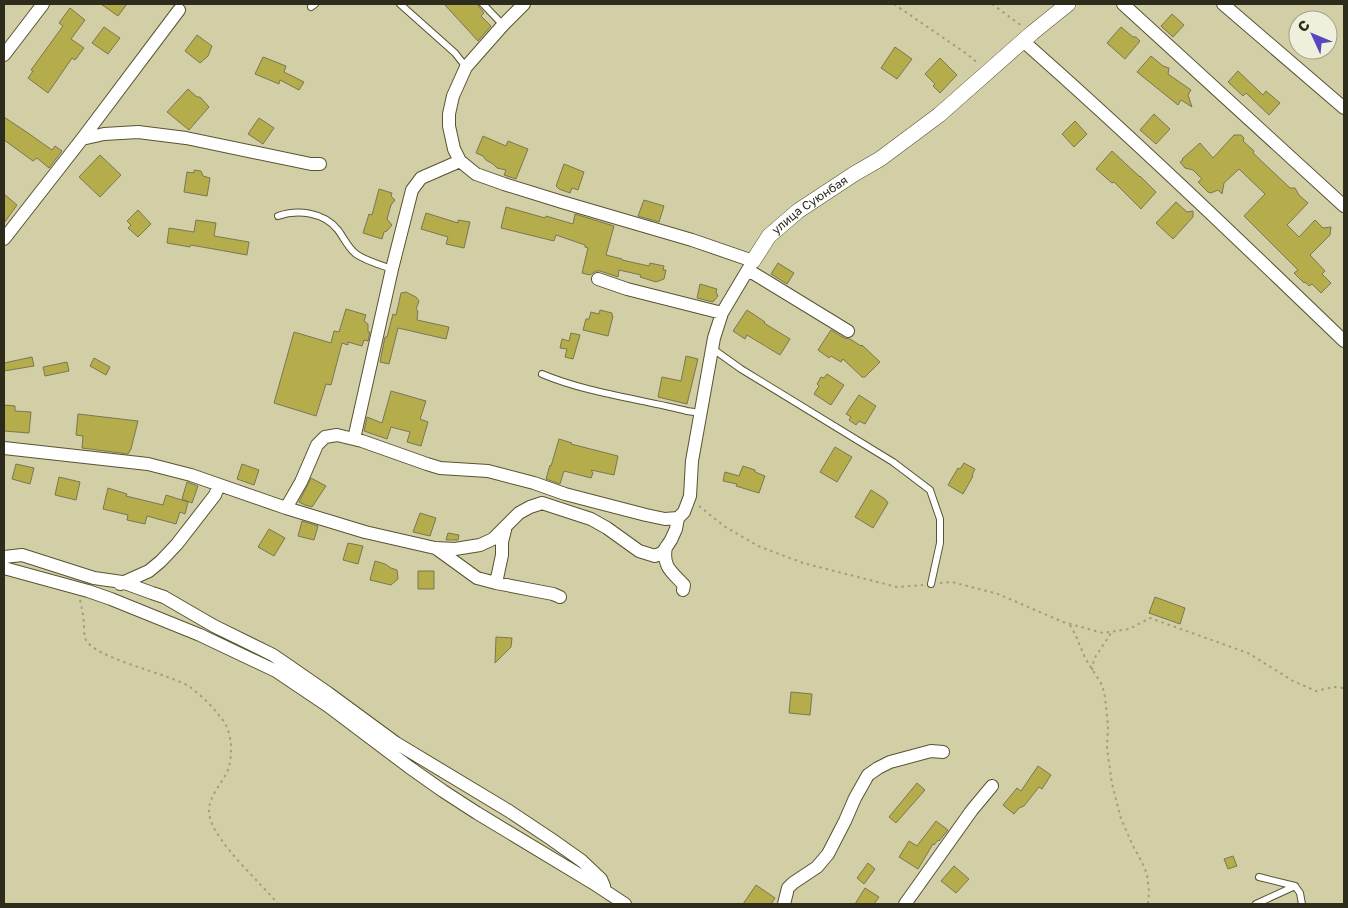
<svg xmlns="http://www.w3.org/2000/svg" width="1348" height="908" font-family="'Golos Text',sans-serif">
	<rect width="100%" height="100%" fill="#d2cfa7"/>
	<!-- building -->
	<path fill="#b5ac4c" stroke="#7a7752" d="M101 4H127L118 16Z
		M444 4H478L479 7 484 13 481 16 491 26 478 41Z
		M70 8 85 20 71 39 84 48 75 60 72 58 48 93 28 78 33 71 31 70 63 26 59 23Z
		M1172 14 1184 25 1173 37 1161 26Z
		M104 27 120 38 108 54 92 43Z
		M1121 27 1133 37H1136L1140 41 1125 59 1107 43Z
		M197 35 212 46 208 56 200 63 185 51Z
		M895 47 912 59 897 79 881 68Z
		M1151 56 1163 66 1169 68 1168 74 1191 90 1188 95 1192 107 1181 100 1178 105 1137 72Z
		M263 57 286 66 284 72 304 82 299 90 280 80 279 84 255 74Z
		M940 58 957 75 940 93 933 86 935 84 925 74Z
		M1238 71 1263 95 1266 91 1280 103 1269 115 1246 93 1243 96 1228 82Z
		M188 89 197 97H200L209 107 189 130 167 112Z
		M1154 114 1170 129 1156 144 1140 130Z
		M4 117 28 133 52 150 55 146 62 151 49 168 37 158 33 161 4 140Z
		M259 118 274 128 263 144 248 134Z
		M1075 121 1087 134 1074 147 1062 134Z
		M1234 135H1241L1244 138 1243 141 1254 151 1253 153 1290 188H1295L1299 195 1308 203 1287 225 1299 237 1315 220 1323 228 1331 227 1330 235 1310 255 1325 271 1322 274 1331 283 1321 293 1312 284 1309 286 1305 282 1304 283 1294 273 1298 270 1244 216 1265 194 1239 169 1224 183 1222 194 1218 190 1211 193 1208 192 1198 182 1202 179 1193 170 1185 168 1180 162 1183 160 1182 159 1200 143 1213 158Z
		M483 136 506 146 508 141 528 149 516 179 504 175 506 170 497 168 493 164 486 160 483 156 476 153Z
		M1112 151 1140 177V176L1156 192 1141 209 1114 182 1112 183 1096 169Z
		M100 155 121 175 100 197 79 177Z
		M564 164 584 172 578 190 572 188 570 193 559 189 556 186Z
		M194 170 201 171 203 176 210 178 207 196 184 192 187 172 194 173Z
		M379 189 392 193 391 196 395 200 391 205 387 219 392 225 387 231 384 232 382 239 363 233 369 214 372 215Z
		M4 194 17 205 4 223Z
		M644 200 664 206 659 222 638 216Z
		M1176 202 1187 212 1193 211V217L1173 239 1156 223Z
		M506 207 545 218 546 216 573 224 575 214 614 226 606 255 622 259V260L649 266 650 263 664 266 663 270H666L664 279 656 282 640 277 641 275 619 270 618 277 600 271H596L590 275 582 273 588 248 585 247V245L556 235 554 241 501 228Z
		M138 210 151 224 138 237 128 228 131 225 127 221Z
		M426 213 458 223V220L470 222 464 248 446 244 448 237 421 229Z
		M196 220 216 223 214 236 249 242 247 255 191 245 190 247 167 243 169 228 194 232Z
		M778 263 794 273 787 284 771 274Z
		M700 284 717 289 716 292 718 296 713 302 697 298Z
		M406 292 416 297 419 301 416 309 418 311 417 320 449 327 446 339 398 328 389 364 380 362 385 337H387L393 314 396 315 401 293Z
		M346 309 366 315 364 321 368 324V332H370L368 341 364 340 362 346 348 342V345L342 343 331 385 326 384 316 416 274 403 294 332 331 343 334 331 339 332Z
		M600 310 612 313V316H613L608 336 583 330 586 319H589L591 312 599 314Z
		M747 310 765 322 764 323 790 339 780 355 747 335 745 339 733 331Z
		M831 330 844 338 850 339 861 346 862 345 880 362 865 377H862L843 359 841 362 831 356 829 358 818 350Z
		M571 333 580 335 573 359 565 357 567 349 560 348 562 339 569 341Z
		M686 356 698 359 687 404 658 397 662 377 681 381Z
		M32 357 34 366 4 371V363Z
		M94 358 110 367 106 375 90 366Z
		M67 362 69 371 45 376 43 367Z
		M827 374 844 385 831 405 814 394 819 386 817 384 821 377 824 378Z
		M391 391 426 401 420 419 428 422 421 446 407 442 410 432 391 427 387 439 364 431 367 417 382 423Z
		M859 395 876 406 865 424 859 421 856 425 849 420 851 417 846 414Z
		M4 405 15 406V411L31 412 29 433 4 431Z
		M78 414 138 421 131 449 128 454 82 448 83 436 76 435Z
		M559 439 572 443 571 444 618 456 614 475 591 470 593 473 591 478 564 471 560 484 546 479 550 465 551 466Z
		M835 447 852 457 837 482 820 472Z
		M964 463 975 469 972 475 973 476 963 494 948 485 958 468 960 469Z
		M16 464 34 468 30 484 12 479Z
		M242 464 259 470 254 485 237 479Z
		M743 466 755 470V472L765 476 759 493 736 486 737 484 723 481 725 472 739 476Z
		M59 477 80 482 76 500 55 495Z
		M311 478 326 486 312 507 305 505 299 502Z
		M187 482 198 486 192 503 182 499Z
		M108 488 127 494 126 496 163 505 166 495 188 502 185 514 180 512 176 524 147 516 145 524 127 520 128 515 103 509Z
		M871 490 885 499 888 503 873 528 855 517Z
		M420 513 436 518 430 536 413 532Z
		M302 521 318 526 314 540 298 536Z
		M269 529 285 538 274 556 258 547Z
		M448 533 459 535 458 540H446Z
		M348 543 363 546 358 564 343 560Z
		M375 561 385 564 391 568 397 570 398 579 391 585 370 580Z
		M418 571H434V589H418Z
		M1155 597 1185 608 1180 624 1149 613Z
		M496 637 512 638 511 647 495 663Z
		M791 692 812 694 810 715 789 713Z
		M1038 766 1051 775 1042 789 1039 787 1024 806 1019 808 1014 814 1003 805 1017 788 1021 791Z
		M917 783 925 790 896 823 889 817Z
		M936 821 948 830 939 841 938 840 934 845 933 844 918 869 899 857 909 841 917 846Z
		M1233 856 1237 866 1228 869 1224 859Z
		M868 863 875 869 864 884 857 878Z
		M954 866 969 879 956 893 941 881Z
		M756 885 775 898 771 904H743Z
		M865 888 879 897 874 904H855Z"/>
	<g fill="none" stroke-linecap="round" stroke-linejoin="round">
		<!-- service casing -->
		<g stroke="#585430" stroke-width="8">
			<path id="service" d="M400 4 455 53 466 67
				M483 4 503 25
				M311 7 315 4
				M278 216C297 209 324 212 338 230 344 238 348 248 356 254 366 261 381 265 392 269
				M713 349 741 369 893 462 930 490 940 519V543L931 584
				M542 374C587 393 640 399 687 411L701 413
				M1259 877 1295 886
				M1256 904 1295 886 1300 893 1302 904"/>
		</g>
		<!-- minor casing -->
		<g stroke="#585430" stroke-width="14">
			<path id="minor" d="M1123 4 1344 206
				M1223 4 1344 108
				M1023 41C1133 138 1239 240 1344 341
				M4 55 43 4
				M82 139 104 134 138 132 186 138 311 164H320
				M4 239 82 139 179 10
				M748 270 848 331
				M598 279 627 289 722 313
				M354 439 392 269 412 190 421 178 460 161
				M4 448 148 464 191 475 286 508 301 482 317 445 325 437 337 435 362 441 427 464 440 468 488 471 534 483 565 494 646 515 665 519 678 518
				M286 508 365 532 435 548 455 549 480 545 493 539 519 513 530 507 542 503 591 519 607 528 639 551 655 556 663 552 671 540 676 529 678 518 684 512 690 496 692 461 714 338 722 313 753 261 692 240 562 202 504 184 476 174 460 161 454 149 449 126V114L453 96 466 67 503 25 524 4
				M666 547C662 567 672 572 684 585L683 590
				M437 549 477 578 496 583 553 594 560 597
				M4 557 22 555 94 578 122 582 152 593 164 597 214 626 273 655 328 693 396 743 509 811 551 839 582 861 601 879 604 886
				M4 568 88 591 111 599 200 635 276 671 328 706 409 767 443 791 477 813 593 883 625 904
				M496 583 502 555V542L506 526
				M120 584 149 571 161 561 177 544 215 495 219 485
				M784 904 788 888 793 883 817 867 828 854 845 821 855 798 868 775 878 768 890 762 931 751 943 752
				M905 904 972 810 992 786"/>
		</g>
		<!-- tertiary casing -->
		<g stroke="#585430" stroke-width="16">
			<g id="tertiary">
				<path id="s1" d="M753 261 769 236 798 211 854 174 880 159 939 115 1032 33 1068 4"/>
			</g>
		</g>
		<!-- path -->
		<path stroke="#a09e7d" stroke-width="2" stroke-dasharray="2.5 4" stroke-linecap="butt" d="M894 4 967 54 979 64
			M992 4 1022 26
			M699 506 724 526 758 546 803 563 897 587 923 585
			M940 583 952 582 998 594 1063 622 1103 633 1129 629 1150 618 1248 653 1293 681 1316 691 1333 687 1344 688
			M80 600C82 608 83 615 84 623 84 627 84 634 85 638 91 658 171 674 190 687 202 696 213 707 222 719 228 726 230 736 231 744 231 753 231 761 228 770 221 786 205 799 210 818 217 844 260 882 278 904
			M1070 625 1076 636 1085 658 1102 685 1105 697 1108 726 1107 748 1112 784 1121 819 1134 848 1141 860 1147 874 1149 891 1148 904
			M1092 670 1094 659 1111 633"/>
		<!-- service -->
		<use href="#service" stroke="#fff" stroke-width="6"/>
		<!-- minor -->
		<use href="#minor" stroke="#fff" stroke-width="12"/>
		<!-- tertiary -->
		<use href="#tertiary" stroke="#fff" stroke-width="15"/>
	</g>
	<g text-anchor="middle" stroke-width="4" stroke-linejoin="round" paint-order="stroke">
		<!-- street labels -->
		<g font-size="12" fill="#2d2c1c" stroke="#f0efdb">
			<text dy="4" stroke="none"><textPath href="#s1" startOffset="81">улица Суюнбая</textPath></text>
		</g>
	</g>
	<!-- border -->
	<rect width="1348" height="908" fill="none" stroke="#2d2c1c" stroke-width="10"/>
	<!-- north arrow -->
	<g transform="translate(1313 35) rotate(314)"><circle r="24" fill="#f0efdb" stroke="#a2a18f"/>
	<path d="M0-4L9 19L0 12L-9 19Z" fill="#5847bf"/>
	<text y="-8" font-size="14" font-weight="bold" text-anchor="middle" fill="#2d2c1c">С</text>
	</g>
</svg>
